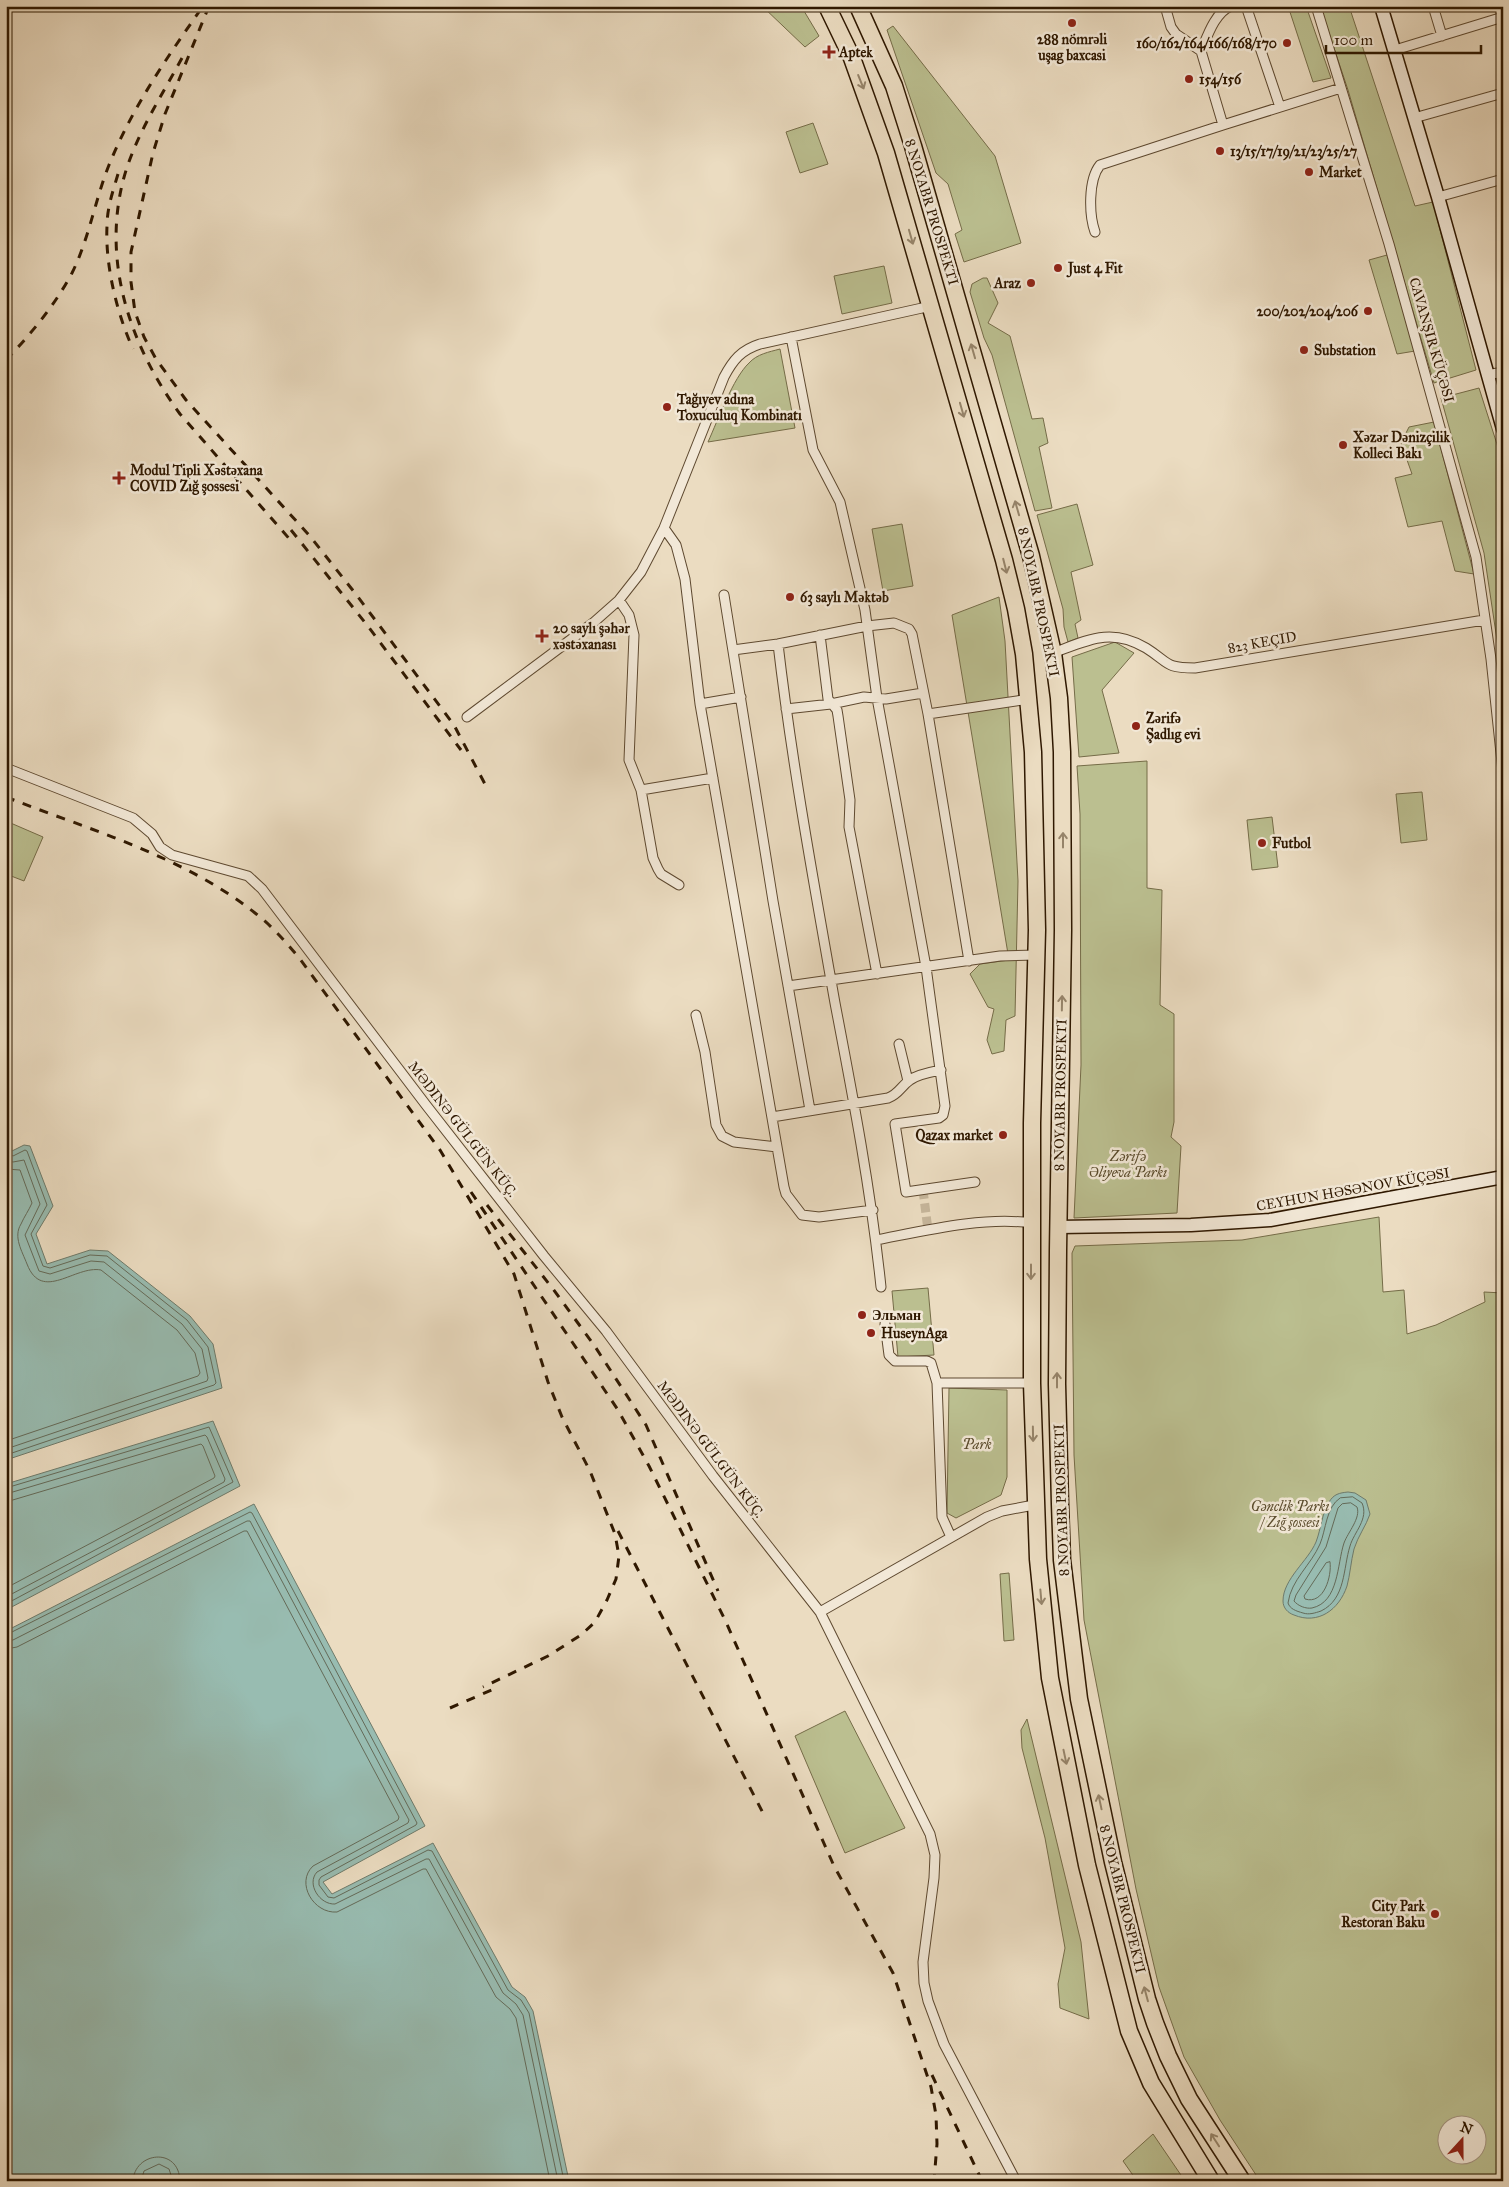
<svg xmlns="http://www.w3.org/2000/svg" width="1509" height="2187" font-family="'IM FELL Great Primer',serif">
	<rect width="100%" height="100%" fill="#ebdcc1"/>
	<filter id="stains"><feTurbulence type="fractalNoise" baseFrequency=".004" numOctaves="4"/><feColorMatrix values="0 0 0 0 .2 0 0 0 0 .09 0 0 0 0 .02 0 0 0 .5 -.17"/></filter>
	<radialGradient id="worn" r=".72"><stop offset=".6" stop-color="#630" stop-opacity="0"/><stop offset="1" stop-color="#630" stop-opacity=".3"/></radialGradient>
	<!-- green -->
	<path fill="#bbbf90" stroke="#756c48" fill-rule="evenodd" d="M762 6H801L819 36 805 47Z
		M1288 6H1306L1331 78 1313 82Z
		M1320 6H1349L1415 206 1433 202 1476 370 1434 383 1348 90Z
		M893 26 995 156 1021 243 964 262 955 234 962 230 948 184 936 173 887 30Z
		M813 123 828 164 800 173 786 132Z
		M1387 255 1415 351 1397 354 1369 260Z
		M884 266 892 303 842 314 834 276Z
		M983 278H987L998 303 988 323 1010 336 1032 419 1043 418 1048 443 1039 447 1052 508 1035 511 992 355 984 338 970 292 972 284Z
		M780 349 795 428 708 442C718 420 733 378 749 363 757 354 769 352 780 349Z
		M1479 388 1503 463V667H1501L1484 553 1441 398Z
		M1434 422 1474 574 1455 571 1442 521 1408 527 1395 478 1412 474 1401 443 1409 427Z
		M1077 504 1093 565 1071 572 1081 620 1075 624 1078 638 1068 642 1064 627 1063 609 1037 515Z
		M902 524 913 586 883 591 872 529Z
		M999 597 1005 641 1018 881 1015 1016 1006 1020 1004 1051 992 1054 987 1040 994 1009 988 1007 970 974 980 964 1009 960 952 615Z
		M1115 642 1134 653 1102 690 1119 753 1079 757 1072 657Z
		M1147 761V888L1162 890 1160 1005 1174 1014V1122L1171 1137 1181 1146 1177 1213 1074 1218 1081 1065 1080 814 1077 766Z
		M1422 792 1427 840 1401 843 1396 794Z
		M1272 817 1278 867 1252 870 1247 820Z
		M6 821 43 837 24 881 6 874Z
		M1379 1217 1383 1292 1404 1290 1407 1334 1436 1325 1485 1302 1484 1292 1503 1293V2181H1260L1220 2120 1184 2057 1159 1987 1136 1889 1084 1620 1074 1455 1072 1253 1075 1246 1242 1240ZM1446 2124H1476V2154H1446Z
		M928 1288 934 1355 898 1357 892 1291Z
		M949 1388 1007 1390V1477L1001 1495 956 1518 947 1513Z
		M1009 1573 1014 1640 1004 1641 1000 1574Z
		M845 1711 905 1828 845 1853 795 1736Z
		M1027 1719 1081 1942 1089 2019 1060 2008 1058 1984 1065 1948 1045 1838 1022 1748 1021 1730Z
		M1153 2134 1185 2181H1137L1123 2161Z"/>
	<!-- water -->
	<path fill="#98bcb1" stroke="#6e7a6a" d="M6 1141 12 1151 24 1145 30 1146 53 1206 36 1234 47 1264 90 1250 108 1251 190 1316 213 1344 222 1388 6 1460Z
		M213 1421 240 1486 6 1610V1484Z
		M1348 1492 1355 1493 1366 1500 1370 1514C1366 1526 1358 1536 1354 1549 1351 1561 1350 1575 1347 1586 1339 1610 1318 1625 1294 1615 1288 1613 1283 1608 1283 1601 1283 1579 1308 1561 1316 1542 1321 1529 1322 1513 1329 1502 1334 1494 1339 1493 1348 1492Z
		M254 1504 425 1826 323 1882 332 1894 433 1843 512 1987 525 1997 533 2011 569 2181H162L160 2175 147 2181H6V1631Z"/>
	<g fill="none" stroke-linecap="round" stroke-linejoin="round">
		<!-- shore -->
		<path stroke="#646a58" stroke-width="1" d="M6 1152 13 1156 25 1150 27 1151 47 1205 31 1234 43 1266 50 1268 90 1255 107 1256 187 1320 208 1347 216 1383 214 1385 6 1455
			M6 1160 13 1162 24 1160 40 1204 25 1235 39 1271 50 1274 91 1261 104 1262 182 1324 202 1349 208 1378 207 1381 6 1449
			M6 1169 20 1170 32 1203C29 1210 24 1217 21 1224 13 1237 22 1251 27 1264 42 1303 75 1265 101 1270L177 1330 195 1353 200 1373 198 1376 6 1441
			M6 1488 209 1427 233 1482 6 1604
			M6 1494 205 1435 207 1437 225 1479 224 1482 6 1597
			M1353 1497 1362 1503C1369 1519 1354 1532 1350 1546 1343 1568 1346 1599 1321 1611 1315 1613 1309 1615 1303 1613 1296 1611 1290 1609 1288 1603 1291 1580 1311 1565 1320 1544 1326 1530 1326 1507 1340 1498Z
			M6 1502 201 1444 203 1446 215 1476 214 1478 6 1588
			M1351 1503 1357 1507C1361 1518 1348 1532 1344 1543 1337 1564 1339 1602 1312 1608 1306 1609 1298 1606 1294 1601L1296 1595 1326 1547 1338 1508 1342 1504Z
			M1330 1562C1332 1576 1324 1605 1305 1599L1304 1596 1326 1563Z
			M6 1635 250 1512 252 1513 417 1823 416 1825 321 1877 319 1880V1885L328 1897 334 1898 428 1850 432 1851 508 1990 521 2000 529 2013 564 2181
			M6 1641 13 1640 247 1521H250L409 1820 408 1823 317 1872C306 1884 320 1905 335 1904L426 1859H429L503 1993 516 2004 523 2015 558 2181
			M6 1649 17 1647 244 1531H247L399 1817 398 1820 313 1866C295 1883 314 1914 337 1912L423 1869H426L496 1997 510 2009 516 2018 550 2181
			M133 2181C134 2152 179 2146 180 2181
			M141 2181 144 2171 159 2164 169 2169 173 2181"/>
		<!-- street-tunnel -->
		<path stroke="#c5b59a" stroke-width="9" stroke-dasharray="9 4.5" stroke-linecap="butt" d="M923 1190 928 1230"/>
		<!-- street casing -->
		<g stroke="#5e4930" stroke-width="11">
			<path id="street" d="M1246 6 1280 107
				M1316 6 1389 244 1476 557 1491 659 1503 772
				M1433 6 1442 36
				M1395 50 1503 17
				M1201 51C1207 37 1215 12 1231 6
				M1414 118 1503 93
				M1223 125 1341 88
				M1438 197 1503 179
				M1095 232C1089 215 1088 180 1100 165L1223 125 1201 51 1176 34 1171 27 1165 6
				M791 337 813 450 840 502 865 610 877 698 926 967 945 1106 943 1115 939 1118 895 1124 906 1192 975 1182
				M1487 375 1503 372
				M664 528 676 545 685 579 700 704 784 1187 786 1194 802 1215 819 1217 873 1210
				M724 595 773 901 810 1110
				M619 600 629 615 634 635 629 760 641 790 653 858 658 869 661 874 679 885
				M820 635 828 699 837 710 838 716 850 800 849 827 877 974
				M778 644C792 764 814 884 835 1003 853 1097 871 1191 881 1287
				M733 650 778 644 867 626 894 623 909 629 912 634 928 714 969 961
				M1053 653C1088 640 1111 627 1146 648 1170 663 1164 668 1195 668L1484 620
				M700 704 741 697
				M786 709 831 704 864 697 886 699 923 693
				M928 714 1030 699
				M467 717 593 623 619 600 641 572 664 528 724 377C733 360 741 350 760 344L931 306
				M6 768 133 818 152 834 160 847 172 855 248 876 262 889 426 1105 544 1256 606 1331 713 1476 820 1612
				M641 790 713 778
				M788 986 1000 956 1036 955
				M696 1015 705 1052 716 1125 722 1136 734 1142 777 1147
				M899 1044 908 1081
				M772 1117 888 1098C899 1094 901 1086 910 1080 918 1074 931 1072 941 1070
				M876 1240C923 1231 984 1216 1031 1223
				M885 1324 889 1355 895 1361H927L931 1363 937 1383 942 1517 951 1537
				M937 1383H1032
				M1016 2181 944 2044 928 2001 924 1983 923 1962 934 1878 935 1855 930 1834 820 1612 987 1517 1002 1511 1034 1505"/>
		</g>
		<!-- secondary casing -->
		<g stroke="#2f1800" stroke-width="15">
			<path id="secondary" d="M1381 6 1438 197 1503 429
				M1058 1227 1191 1225 1270 1220 1503 1177"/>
		</g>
		<!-- highway casing -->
		<g stroke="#2f1800" stroke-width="19">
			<path id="highway" d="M827 6 852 58 886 153 1004 560 1016 609 1024 654 1033 752 1037 930 1032 1123V1383L1038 1559 1050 1678 1087 1865 1129 2031 1151 2083 1211 2181
				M858 6 894 86 913 146 1031 556 1053 653 1059 698 1062 752 1063 930 1058 1251 1057 1384 1060 1504 1062 1560 1079 1699 1113 1862 1147 1999 1155 2023 1168 2056 1189 2099 1242 2181"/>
		</g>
		<!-- street -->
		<use href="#street" stroke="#f2e8d7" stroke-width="9"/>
		<!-- secondary -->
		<use href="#secondary" stroke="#f2e8d7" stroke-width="12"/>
		<!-- highway -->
		<use href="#highway" stroke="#ebdcc1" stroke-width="16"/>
		<!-- rail -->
		<path stroke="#2f1800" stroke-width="3" stroke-dasharray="9 9" stroke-linecap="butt" d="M209 6 165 114 153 153 131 252V282L135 312 144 337 156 359 186 400 309 535 355 593 454 725 487 788
			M182 58C161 97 134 138 123 181 102 264 131 347 180 414L293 543
			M118 174C113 191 107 208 107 226 105 265 117 314 133 349
			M6 360C31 334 55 305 72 273 89 239 95 200 109 165 132 108 166 59 201 9
			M291 530 367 625 461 750
			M6 797C90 830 183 856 255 913 272 926 286 942 300 959L440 1150 514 1274 548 1382 562 1417 590 1471 615 1534 619 1556 616 1579 607 1600 595 1622 581 1635 548 1656 483 1687
			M471 1192 618 1410 649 1466 726 1622 834 1866 893 1973 931 2087 936 2115 937 2144 934 2181
			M487 1205 553 1289 594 1345 646 1425 718 1591
			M618 1531 764 1815
			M450 1708 494 1689
			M932 2075 982 2181"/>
	</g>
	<!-- one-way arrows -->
	<defs><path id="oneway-shaft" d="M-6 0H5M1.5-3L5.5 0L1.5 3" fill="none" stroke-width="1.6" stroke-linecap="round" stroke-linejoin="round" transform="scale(1.25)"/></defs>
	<g stroke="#96846a">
		<use href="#oneway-shaft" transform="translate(861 82) rotate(68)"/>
		<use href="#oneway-shaft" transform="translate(911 237) rotate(74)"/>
		<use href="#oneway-shaft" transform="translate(973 351) rotate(-106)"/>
		<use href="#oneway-shaft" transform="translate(962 410) rotate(74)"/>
		<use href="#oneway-shaft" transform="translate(1017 508) rotate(-106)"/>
		<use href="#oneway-shaft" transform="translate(1005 566) rotate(76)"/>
		<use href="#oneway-shaft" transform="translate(1063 840) rotate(-90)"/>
		<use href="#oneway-shaft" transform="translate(1062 1003) rotate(-89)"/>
		<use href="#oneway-shaft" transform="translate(1031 1272) rotate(90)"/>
		<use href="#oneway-shaft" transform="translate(1057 1380) rotate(-90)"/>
		<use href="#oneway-shaft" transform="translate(1033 1434) rotate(89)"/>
		<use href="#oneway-shaft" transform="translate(1041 1597) rotate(85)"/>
		<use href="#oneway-shaft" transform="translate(1065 1757) rotate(78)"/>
		<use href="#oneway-shaft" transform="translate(1100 1802) rotate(-102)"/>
		<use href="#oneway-shaft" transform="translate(1146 1994) rotate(-105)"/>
		<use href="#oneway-shaft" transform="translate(1215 2140) rotate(-123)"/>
	</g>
	<!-- markers -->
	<g fill="#8f2418" stroke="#f2e8d7" stroke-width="2">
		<circle cx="1072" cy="23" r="5"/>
		<circle cx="1287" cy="43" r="5"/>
		<path d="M826.5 44.5h5v5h5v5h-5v5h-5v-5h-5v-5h5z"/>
		<circle cx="1189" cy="79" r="5"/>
		<circle cx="1220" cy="151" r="5"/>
		<circle cx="1309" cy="172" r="5"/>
		<circle cx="1058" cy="268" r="5"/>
		<circle cx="1031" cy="283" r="5"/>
		<circle cx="1368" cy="311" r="5"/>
		<circle cx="1304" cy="350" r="5"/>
		<circle cx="667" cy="407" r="5"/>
		<circle cx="1343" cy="445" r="5"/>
		<path d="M116.5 470.5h5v5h5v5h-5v5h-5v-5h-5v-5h5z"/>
		<circle cx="790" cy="597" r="5"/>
		<path d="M539.5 628.5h5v5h5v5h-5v5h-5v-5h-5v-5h5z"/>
		<circle cx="1136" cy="726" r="5"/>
		<circle cx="1262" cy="843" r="5"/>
		<circle cx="1003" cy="1135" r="5"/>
		<circle cx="862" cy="1315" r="5"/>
		<circle cx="871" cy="1333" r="5"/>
		<circle cx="1435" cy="1914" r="5"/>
	</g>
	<g text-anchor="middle" stroke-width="5" stroke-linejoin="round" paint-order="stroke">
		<!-- poi labels -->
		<g font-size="14" font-weight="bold" fill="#2f1800" stroke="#f2e8d7" text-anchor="start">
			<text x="1072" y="44" text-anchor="middle">288 nömrəli<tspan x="1072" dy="16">uşag baxcasi</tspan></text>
			<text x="1277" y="48" text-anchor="end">160/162/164/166/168/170</text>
			<text x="839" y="57">Aptek</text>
			<text x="1199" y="84">154/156</text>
			<text x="1230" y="156">13/15/17/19/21/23/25/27</text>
			<text x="1319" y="177">Market</text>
			<text x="1068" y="273">Just 4 Fit</text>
			<text x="1021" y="288" text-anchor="end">Araz</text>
			<text x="1358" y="316" text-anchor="end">200/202/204/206</text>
			<text x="1314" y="355">Substation</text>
			<text x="677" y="404">Tağıyev adına<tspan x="677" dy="16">Toxuculuq Kombinatı</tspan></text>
			<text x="1353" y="442">Xəzər Dənizçilik<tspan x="1353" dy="16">Kolleci Bakı</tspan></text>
			<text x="130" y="475">Modul Tipli Xəstəxana<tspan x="130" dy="16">COVID Zığ şossesi</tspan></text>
			<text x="800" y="602">63 saylı Məktəb</text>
			<text x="553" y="633">20 saylı şəhər<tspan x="553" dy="16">xəstəxanası</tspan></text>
			<text x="1146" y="723">Zərifə<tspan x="1146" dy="16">Şadlıg evi</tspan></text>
			<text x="1272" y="848">Futbol</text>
			<text x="993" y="1140" text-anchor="end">Qazax market</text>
			<text x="872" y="1320">Эльман</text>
			<text x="881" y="1338">HuseynAga</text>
			<text x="1425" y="1911" text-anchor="end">City Park<tspan x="1425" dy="16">Restoran Baku</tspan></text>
		</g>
		<!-- street labels -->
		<g font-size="14" fill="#2f1800" stroke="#f2e8d7">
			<text transform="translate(932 212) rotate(73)" y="5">8 NOYABR PROSPEKTI</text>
			<text transform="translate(1432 340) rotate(74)" y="5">CAVANŞIR KÜÇƏSI</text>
			<text transform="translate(1039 602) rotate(78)" y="5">8 NOYABR PROSPEKTI</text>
			<text transform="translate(1262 642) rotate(-10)" y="5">823 KEÇID</text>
			<text transform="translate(1060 1095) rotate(-89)" y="5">8 NOYABR PROSPEKTI</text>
			<text transform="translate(463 1129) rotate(52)" y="5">MƏDINƏ GÜLGÜN KÜÇ.</text>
			<text transform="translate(1353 1189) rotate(-10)" y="5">CEYHUN HƏSƏNOV KÜÇƏSI</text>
			<text transform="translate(711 1449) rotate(53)" y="5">MƏDINƏ GÜLGÜN KÜÇ.</text>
			<text transform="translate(1061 1500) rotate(-92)" y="5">8 NOYABR PROSPEKTI</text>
			<text transform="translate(1123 1899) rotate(76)" y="5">8 NOYABR PROSPEKTI</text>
		</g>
		<!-- park labels -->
		<g font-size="14" font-style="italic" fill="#594a2b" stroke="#f2e8d7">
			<text x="1128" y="1161">Zərifə<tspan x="1128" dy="16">Əliyeva Parkı</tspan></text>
			<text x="977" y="1449">Park</text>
			<text x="1290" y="1511">Gənclik Parkı<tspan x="1290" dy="16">/ Zığ şossesi</tspan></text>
		</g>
	</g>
	<!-- margin -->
	<rect width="1509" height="2187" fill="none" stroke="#ebdcc1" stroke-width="25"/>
	<rect x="8" y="8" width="1494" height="2172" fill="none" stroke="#2f1800" stroke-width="2.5"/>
	<rect x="12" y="12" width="1484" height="2162" fill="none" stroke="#2f1800"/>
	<!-- north arrow -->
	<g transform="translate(1462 2140) rotate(21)"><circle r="24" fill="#f2e8d7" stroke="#a49581"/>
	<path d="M0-4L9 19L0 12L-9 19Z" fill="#8f2418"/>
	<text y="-8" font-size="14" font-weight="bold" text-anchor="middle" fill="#2f1800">N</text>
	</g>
	<!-- scale -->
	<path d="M1326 45v8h155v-8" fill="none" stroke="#2f1800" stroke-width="2.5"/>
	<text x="1334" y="45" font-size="15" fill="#2f1800" stroke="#f2e8d7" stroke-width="4" paint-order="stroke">100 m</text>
	<rect width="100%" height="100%" filter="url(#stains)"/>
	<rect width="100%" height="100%" fill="url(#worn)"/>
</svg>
